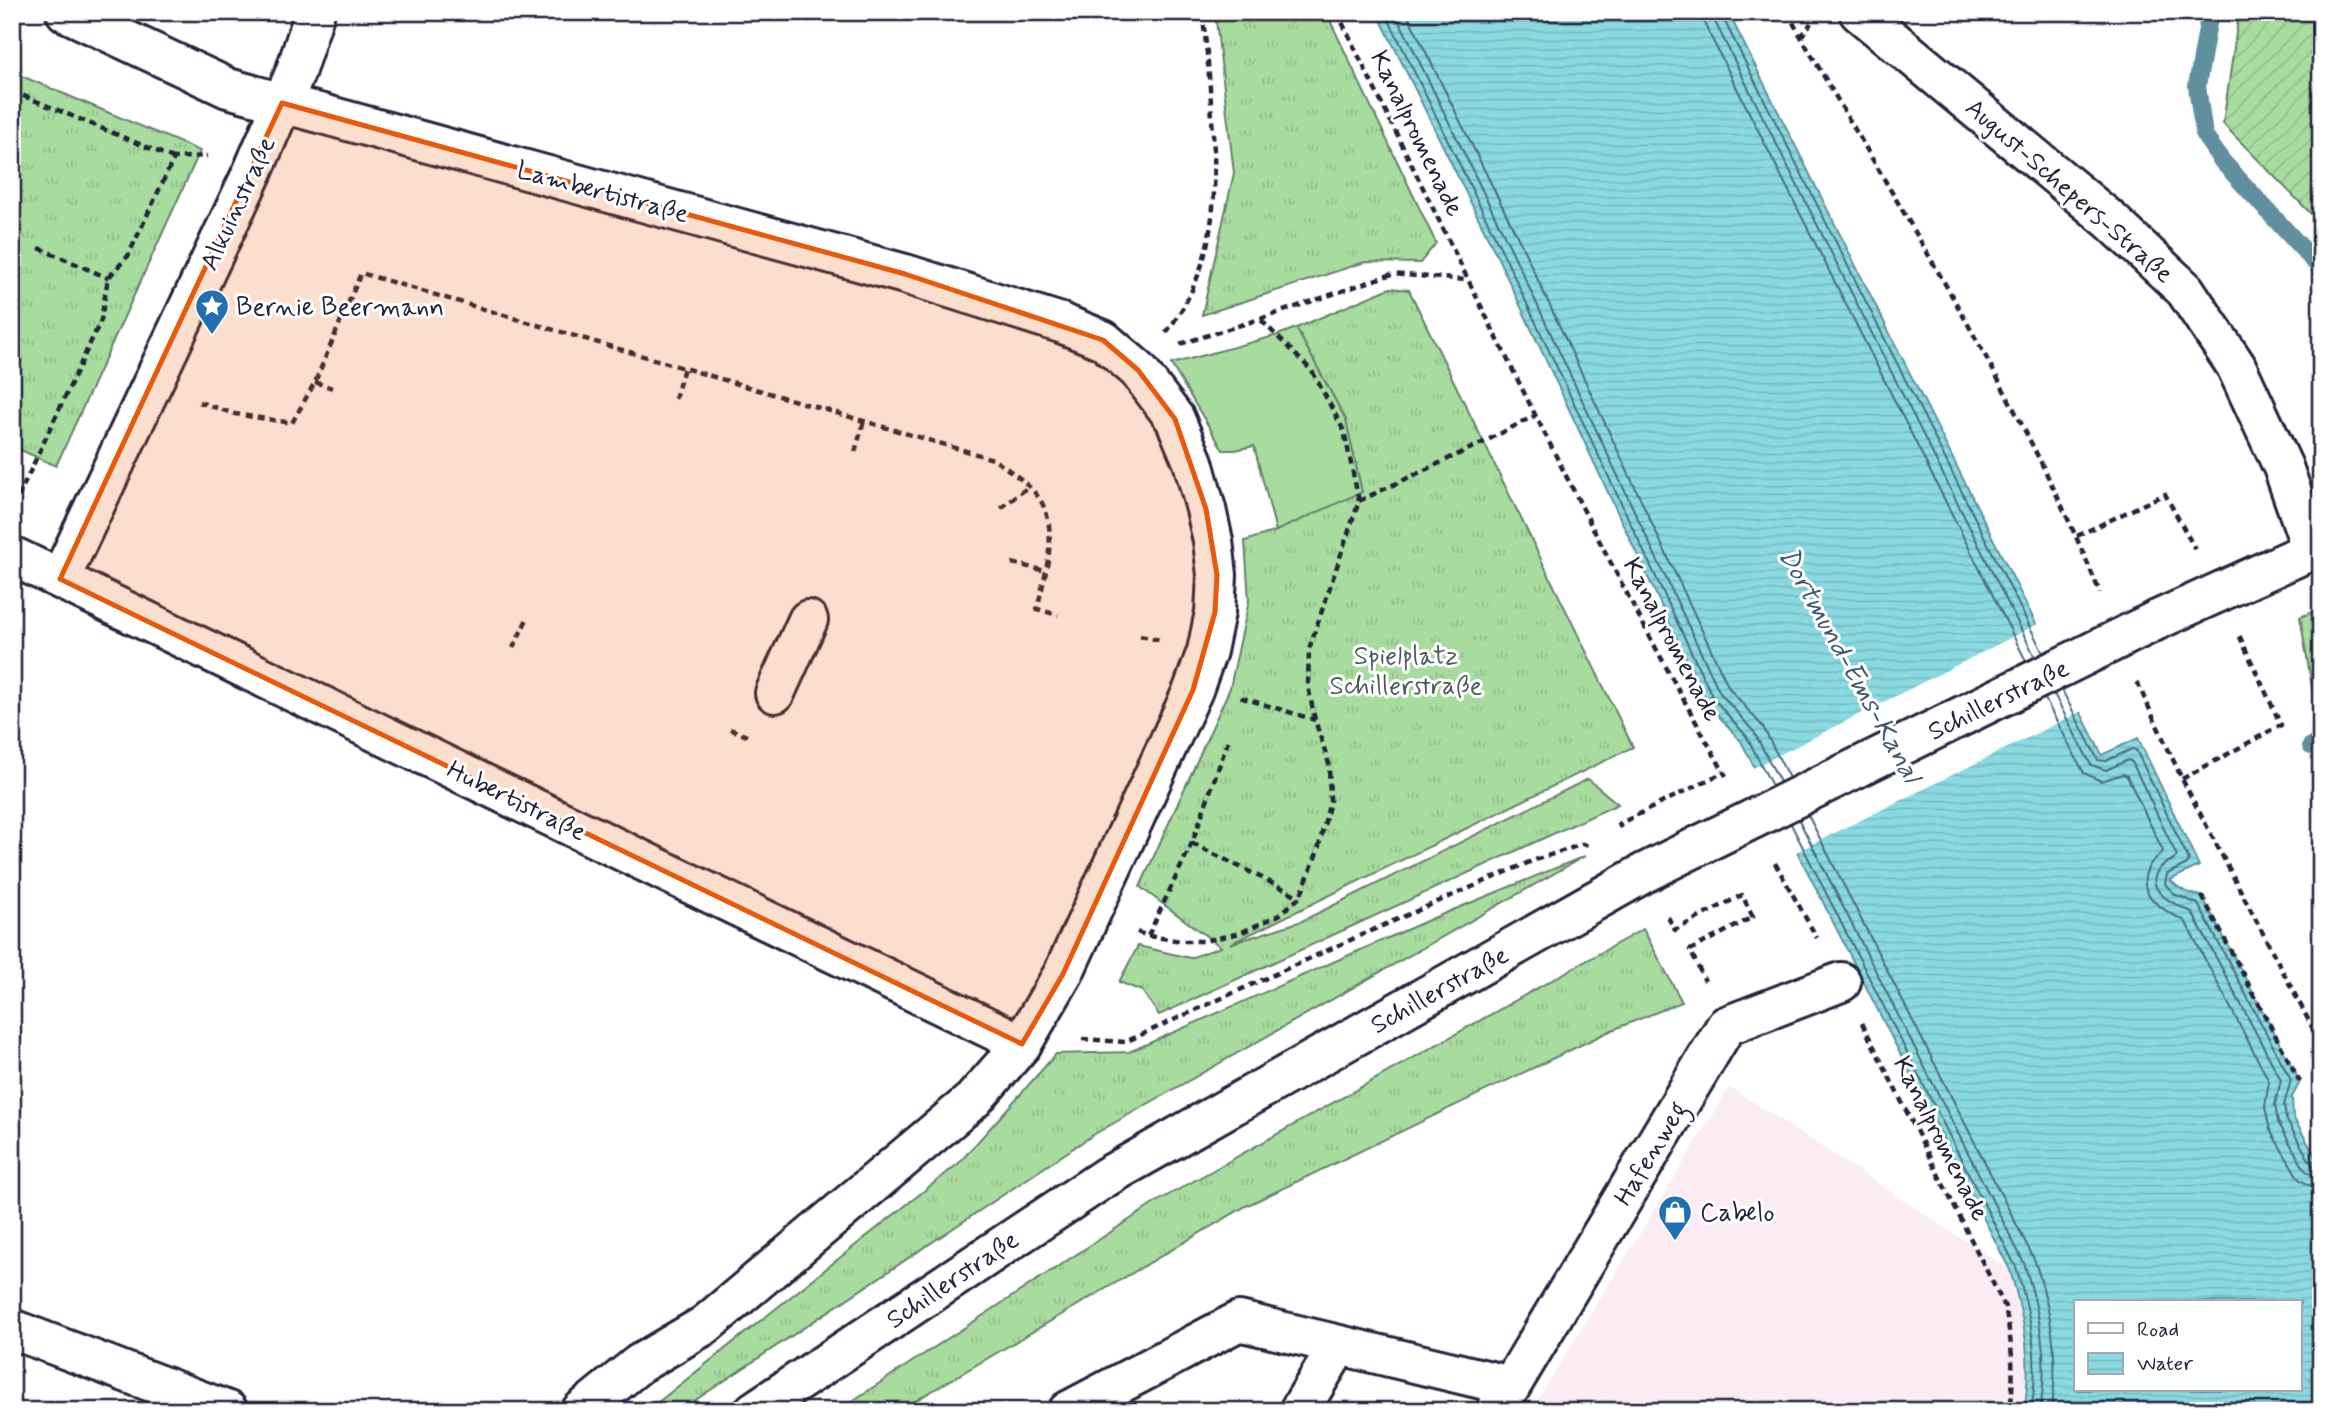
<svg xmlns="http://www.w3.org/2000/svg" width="2333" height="1423" font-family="Mynerve,sans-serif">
	<defs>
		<pattern id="grass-tufts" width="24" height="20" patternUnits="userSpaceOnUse" patternTransform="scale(1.75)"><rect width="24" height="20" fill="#a8dc9e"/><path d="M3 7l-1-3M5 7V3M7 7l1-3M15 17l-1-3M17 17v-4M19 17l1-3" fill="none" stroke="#90bc89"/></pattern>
		<pattern id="garden-furrows" width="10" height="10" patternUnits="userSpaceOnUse" patternTransform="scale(1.75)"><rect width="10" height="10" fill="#a8dc9e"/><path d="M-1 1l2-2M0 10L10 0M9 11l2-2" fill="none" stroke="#90bc89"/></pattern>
		<pattern id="water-rules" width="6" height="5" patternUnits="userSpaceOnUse" patternTransform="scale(1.75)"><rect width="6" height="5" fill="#89dae0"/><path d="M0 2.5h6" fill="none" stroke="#76bbc1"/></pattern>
	</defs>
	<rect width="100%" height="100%" fill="#fff"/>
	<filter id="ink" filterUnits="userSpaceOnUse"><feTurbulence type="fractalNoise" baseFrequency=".0143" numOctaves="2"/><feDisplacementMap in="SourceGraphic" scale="14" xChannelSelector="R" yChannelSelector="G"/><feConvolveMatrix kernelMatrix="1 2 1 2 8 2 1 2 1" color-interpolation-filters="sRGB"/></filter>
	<g filter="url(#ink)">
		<!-- built -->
		<path fill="#fbebf3" d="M1730 1087 2010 1270 2027 1335 2028 1379 2024 1411H1531Z"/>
		<!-- grass -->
		<path fill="url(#grass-tufts)" stroke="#657f6c" stroke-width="2" d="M1215 12H1326L1436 243 1420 263 1365 262 1202 315 1234 173Z
			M12 72 200 151 56 466 12 446Z
			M1390 288 1409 290 1633 747 1230 944 1302 921 1588 779 1618 804 1159 1015 1142 991 1119 982 1138 946 1190 958 1221 947 1140 887 1230 688 1249 601 1245 541 1276 531 1346 420 1296 328Z
			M2321 609V739L2300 617Z
			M1585 856 1093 1135 679 1411H647L959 1163 1056 1054 1129 1052 1431 919Z
			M1643 929 1682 1002 1612 1030 1246 1206 898 1411H837L1158 1201Z"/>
		<!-- garden -->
		<path fill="url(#garden-furrows)" stroke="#657f6c" stroke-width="2" d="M2239 12H2321V224L2223 124Z"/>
		<!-- pitch -->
		<path fill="#a8dc9e" stroke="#657f6c" stroke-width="2" d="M1296 328 1346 420 1362 492 1276 531 1254 446 1235 450H1223L1171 364 1278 335Z"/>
		<!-- water -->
		<path fill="url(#water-rules)" stroke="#60909e" stroke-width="2" fill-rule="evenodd" d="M1377 12H1728L2102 755 2138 738 2199 866 2170 880C2180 890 2189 894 2202 896L2300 1082 2292 1097 2293 1117 2321 1166V1411H2024C2033 1361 2024 1317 2010 1270L1741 741 1707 703 1497 256ZM2076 1302H2300V1390H2076Z"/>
		<!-- pier -->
		<path fill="#fff" d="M2040 623 2084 710 1794 853 1751 769Z"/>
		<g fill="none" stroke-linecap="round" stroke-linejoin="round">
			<!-- shore -->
			<path stroke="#4b6c7d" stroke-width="2" d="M1385 12 1503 253 1713 698 1747 737 1772 786
				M1395 12 1511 249 1720 693 1754 732 1780 782
				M1406 12 1521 244 1729 688 1763 727 1789 778
				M1703 12 1705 25 2026 661
				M1714 12 1715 22 2035 657
				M1723 12V18L2043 653
				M2062 690 2098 760 2106 761 2132 749 2136 750 2189 860 2187 864 2167 874 2165 884 2174 894 2198 904 2291 1080 2284 1105 2286 1119 2312 1165 2321 1168
				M2054 694 2091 765 2106 770 2128 760 2132 762 2177 856C2172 862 2164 863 2159 869 2142 891 2178 906 2192 912L2281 1080 2275 1105 2278 1122 2305 1170 2312 1175 2321 1177
				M2045 699 2084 773 2101 781 2123 774 2127 776 2163 851C2159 857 2151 860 2148 868 2134 895 2166 912 2185 921L2269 1081 2265 1107 2270 1130 2299 1179 2308 1185 2321 1187
				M1808 815 2034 1259C2051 1308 2060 1359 2051 1411
				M1799 820 2024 1263C2040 1312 2049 1360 2040 1411
				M1791 824 2016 1267C2031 1315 2040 1361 2031 1411"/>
			<!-- stream -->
			<path stroke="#60909e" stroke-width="18" d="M2210 12 2197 86 2204 135 2222 161 2321 269
				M2311 746 2321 741"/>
			<!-- minor casing -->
			<g stroke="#22223b" stroke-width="44">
				<path id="minor" d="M66 12 228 88 905 274 1061 323 1103 340 1138 370 1175 419 1193 462 1206 509 1213 541 1217 575 1215 612 1207 651 1193 690 1063 974 1022 1044 973 1100 705 1325 639 1364 581 1411
					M1859 12 2110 220 2185 290 2236 366 2283 467 2312 550
					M12 556 1022 1044
					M60 579 253 171 295 73 315 12
					M2155 621 2321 546
					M775 693 808 620
					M12 1329 228 1411
					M754 1411 1106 1177 1644 873 1700 845
					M1068 1411 1239 1321 1511 1386
					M1299 1411 1339 1345
					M1496 1411 1726 1026 1841 982"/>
			</g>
			<!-- path -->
			<path stroke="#22223b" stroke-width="4.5" stroke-dasharray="7 5" stroke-linecap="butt" d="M1337 12C1463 269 1586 527 1726 776
				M1787 12C1895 203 2017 389 2100 593
				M1801 37 1811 23
				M12 91 173 158
				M39 248 108 278
				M1166 333C1216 267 1218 198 1212 119 1210 83 1207 48 1202 12
				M1180 344 1260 319 1392 274 1467 280
				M315 382 332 388
				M675 399 684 368
				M199 402 235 414 292 423 315 382 361 273 993 459C1009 470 1027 482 1039 498 1060 529 1045 575 1037 609L1058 615
				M855 452 864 421
				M1359 501 1482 443 1536 415
				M13 508 101 320 108 278 128 256 174 158 207 156
				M1001 508 1028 487
				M2077 536 2165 494 2195 549
				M1012 563 1046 571
				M1140 636 1160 640
				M513 648 528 617
				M2137 682 2182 779 2321 1044
				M1242 700 1243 698 1315 720
				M730 729 747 736
				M2182 779 2281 725 2239 635
				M1621 828 1619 824 1724 772
				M1192 843 1300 897
				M1775 863 1817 938
				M2202 896 2300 1082
				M1668 917 1675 930 1742 895 1753 917 1690 950 1705 981
				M1137 932 1148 936 1192 843 1229 738
				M1148 936 1181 941H1204L1240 933 1279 915 1300 897 1318 850 1330 801 1329 764 1315 720 1308 686 1309 649 1359 501 1344 431 1312 371 1260 319
				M1862 1023 2005 1307C2012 1343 2015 1375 2010 1411
				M1082 1039 1125 1042 1368 932 1532 861 1583 844 1591 847"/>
			<!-- minor -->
			<use href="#minor" stroke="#fff" stroke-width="38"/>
			<!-- minor-bridge casing -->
			<g stroke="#22223b" stroke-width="44" stroke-linecap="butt">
				<path id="minor-bridge" d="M1700 845 2155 621"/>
			</g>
			<!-- minor-bridge -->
			<use href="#minor-bridge" stroke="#fff" stroke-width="38"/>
		</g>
	</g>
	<!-- marked area -->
	<path fill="#e8590c" fill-opacity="0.2" stroke="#e8590c" stroke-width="5" stroke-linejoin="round" d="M282 103 905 274 1103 340 1138 370 1175 419 1206 509 1217 575 1215 612 1193 690 1063 974 1022 1044 60 579Z"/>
	<!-- icons -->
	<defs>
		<g id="sight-pin" transform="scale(1.75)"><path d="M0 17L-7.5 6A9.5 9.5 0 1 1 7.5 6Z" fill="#1f6fb2" stroke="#fff"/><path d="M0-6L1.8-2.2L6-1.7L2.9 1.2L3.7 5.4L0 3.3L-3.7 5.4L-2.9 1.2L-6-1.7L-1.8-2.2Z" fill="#fff"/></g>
		<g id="shop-pin" transform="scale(1.75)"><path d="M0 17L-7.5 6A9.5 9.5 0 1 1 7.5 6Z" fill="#1f6fb2" stroke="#fff"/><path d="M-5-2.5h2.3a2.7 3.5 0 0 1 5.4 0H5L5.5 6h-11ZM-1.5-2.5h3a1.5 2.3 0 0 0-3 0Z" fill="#fff"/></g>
	</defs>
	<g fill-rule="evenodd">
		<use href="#sight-pin" x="212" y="306"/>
		<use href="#shop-pin" x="1675" y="1212"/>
	</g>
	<g text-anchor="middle" stroke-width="6" stroke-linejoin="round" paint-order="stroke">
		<!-- street labels -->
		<g font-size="26" fill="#22223b" stroke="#fff">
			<text transform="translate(1418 133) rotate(64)" y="9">Kanalpromenade</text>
			<text transform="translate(2070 190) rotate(41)" y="9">August-Schepers-Straße</text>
			<text transform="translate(603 191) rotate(15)" y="9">Lambertistraße</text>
			<text transform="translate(237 203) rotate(-65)" y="9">Alkuinstraße</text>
			<text transform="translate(1673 639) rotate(62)" y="9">Kanalpromenade</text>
			<text transform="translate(1998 699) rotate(-26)" y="9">Schillerstraße</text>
			<text transform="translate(517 800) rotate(26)" y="9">Hubertistraße</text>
			<text transform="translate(1439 989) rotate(-29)" y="9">Schillerstraße</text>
			<text transform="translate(1942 1138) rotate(63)" y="9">Kanalpromenade</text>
			<text transform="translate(1650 1153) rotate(-59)" y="9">Hafenweg</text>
			<text transform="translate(952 1279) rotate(-34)" y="9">Schillerstraße</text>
		</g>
		<!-- poi labels -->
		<g font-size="26" fill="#22223b" stroke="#fff" text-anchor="start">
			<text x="236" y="315">Bernie Beermann</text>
			<text x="1700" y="1221">Cabelo</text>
		</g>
		<!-- park labels -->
		<g font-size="26" fill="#4a5a59" stroke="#fff">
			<text x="1406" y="664">Spielplatz<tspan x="1406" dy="30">Schillerstraße</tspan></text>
		</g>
		<!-- water labels -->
		<g font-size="28" font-style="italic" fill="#41596d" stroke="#fff">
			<text transform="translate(1851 664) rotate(61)" y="10">Dortmund-Ems-Kanal</text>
		</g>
	</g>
	<!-- margin -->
	<rect width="2333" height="1423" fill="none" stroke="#fff" stroke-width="42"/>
	<rect x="21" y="21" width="2291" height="1381" fill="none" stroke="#22223b" stroke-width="2.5" filter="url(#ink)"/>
	<!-- legend -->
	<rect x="2074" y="1300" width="228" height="91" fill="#ffffff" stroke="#a7a7b1" stroke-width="2"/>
	<rect x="2088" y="1323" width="35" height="10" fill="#ffffff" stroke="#a7a7b1" stroke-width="2"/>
	<text x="2137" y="1336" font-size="21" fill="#22223b">Road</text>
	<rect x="2088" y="1353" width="35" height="21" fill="url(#water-rules)" stroke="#a7a7b1" stroke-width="2"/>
	<text x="2137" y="1370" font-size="21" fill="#22223b">Water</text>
</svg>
